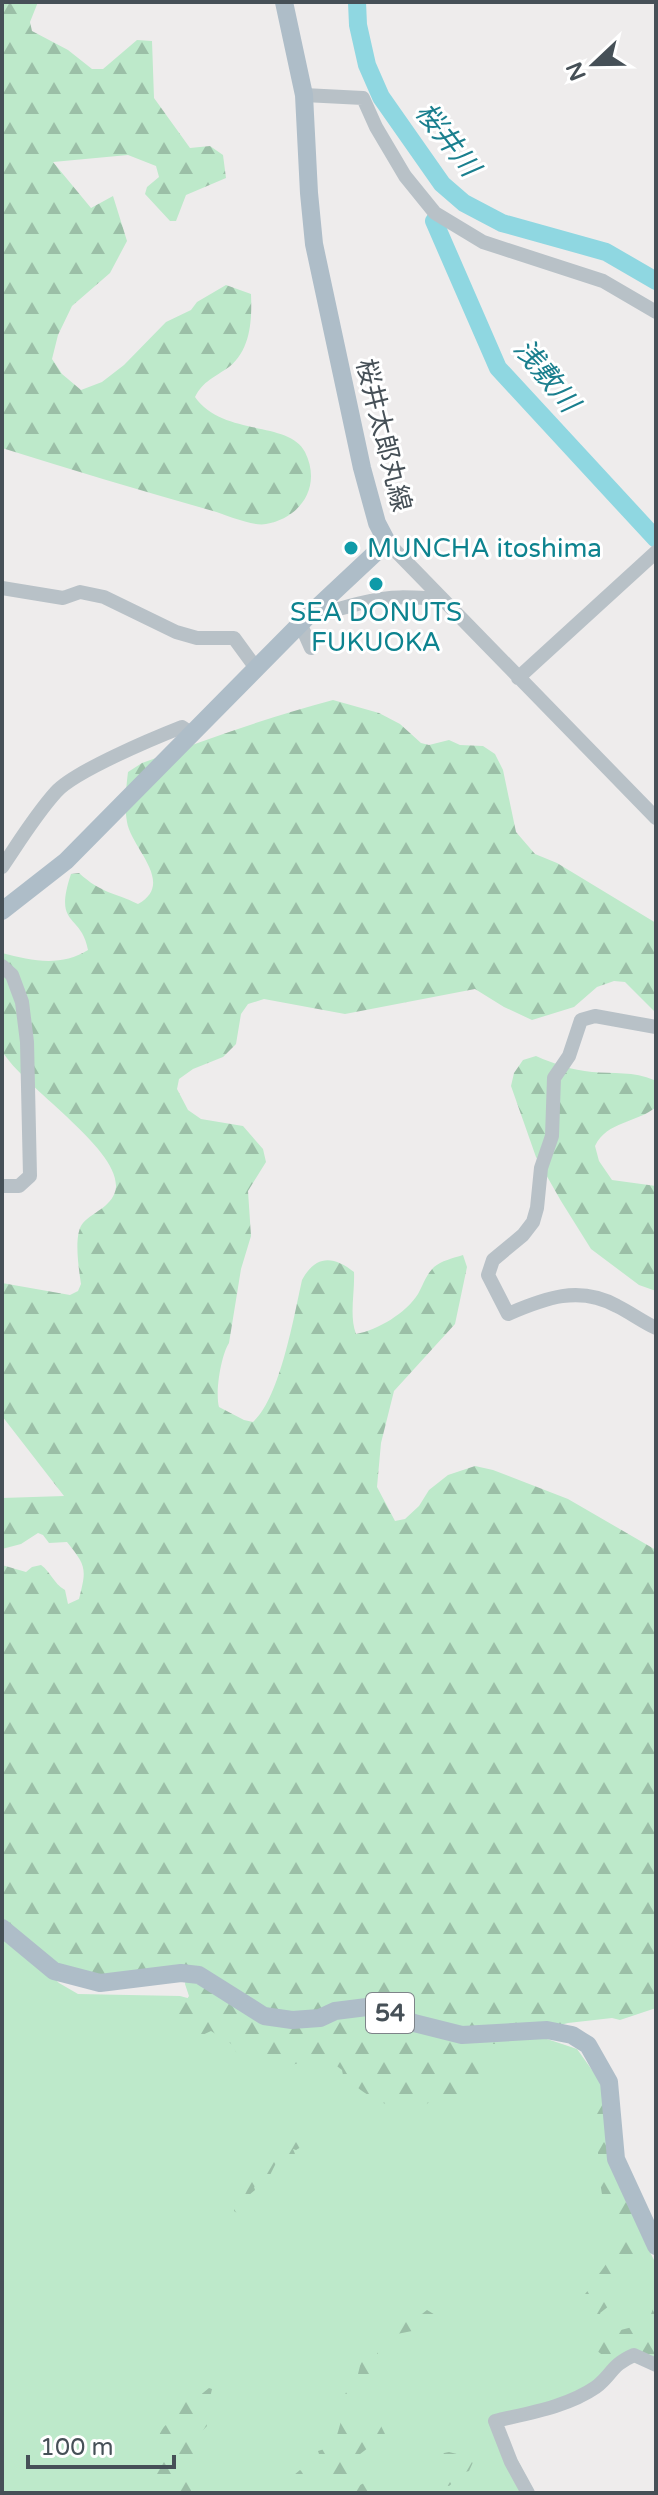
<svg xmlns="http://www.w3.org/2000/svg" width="658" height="2495" font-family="'Varela Round','Noto Sans JP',sans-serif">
	<defs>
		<pattern id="forest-firs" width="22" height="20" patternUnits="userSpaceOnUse" patternTransform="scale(2)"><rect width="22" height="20" fill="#bde9ca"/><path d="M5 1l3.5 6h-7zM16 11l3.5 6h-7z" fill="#9bbfa7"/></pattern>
	</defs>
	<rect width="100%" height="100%" fill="#eeecec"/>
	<!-- grass -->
	<path fill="#bde9ca" d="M2 1929 59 1983 78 1994 180 1996 361 2045 544 2038 577 2049 602 2084 609 2170 656 2264V2372L634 2359 600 2388 499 2425 535 2493H2Z"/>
	<!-- forest -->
	<path fill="url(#forest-firs)" d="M2 2H38L30 22 32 31 68 50 92 69H103L137 40 152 41 154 98 190 148 210 146 223 155 226 178 186 195 176 221H170L145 194 147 187 159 177 156 166 128 155 53 162 91 208 113 196 127 241 110 273 72 306 58 335 52 359 62 374 81 390 102 382 124 365 166 322 191 310 197 302 226 285 251 294C252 320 251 349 229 367 215 377 203 381 195 397 223 437 289 420 305 452 322 486 301 518 266 524 254 527 226 515 213 511 142 491 72 470 2 448Z
		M333 700 379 713 400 724 421 743 429 745 449 740 460 745 483 746 495 754 503 770 516 832 535 854 557 863 656 923V1013L625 982 614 981 597 987 574 1007 532 1020 504 1007 475 989 345 1014 264 999 248 1004 241 1014 236 1044 223 1057 193 1069 179 1079 177 1089 188 1110 201 1119 243 1126 263 1149 266 1162 248 1191 251 1236 241 1269 229 1343C221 1355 215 1393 219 1407L244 1420 253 1422C280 1398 294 1316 302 1280 316 1254 334 1256 354 1272 355 1293 349 1315 356 1334 378 1330 406 1313 418 1294 423 1285 426 1275 434 1267 441 1261 453 1258 463 1255L467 1267 455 1324 394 1391 381 1443 377 1487 395 1521 405 1519 419 1506 429 1490 448 1475 475 1466 493 1470 568 1499 656 1550V2008L620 2020 612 2018 568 2023 522 2035 500 2044H491C488 2048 486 2051 484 2055 478 2066 481 2080 471 2089 462 2097 452 2093 441 2096 433 2098 428 2105 419 2107 391 2114 362 2093 343 2075L342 2070 325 2057 291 2065 263 2063 236 2052 233 2045 211 2031 198 2037 187 2024 179 2026 172 2023 169 2015 160 2008 165 1998 185 2002 189 1996 185 1984 188 1966C154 1963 97 1984 69 1972 51 1965 20 1937 2 1925V1565L26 1572 32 1567 41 1565C51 1572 53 1583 65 1590L68 1604 79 1599C87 1568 86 1566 67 1542L49 1543 43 1535 38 1533 21 1544 2 1549V1498L64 1496 2 1416V1283L70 1295 78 1291 81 1284C79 1270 73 1234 83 1223 94 1211 114 1206 116 1187 118 1147 24 1088 2 1051V953C32 961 61 967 88 950 81 912 53 928 71 874L79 873C102 894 114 892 138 904 176 883 131 848 127 822 124 805 126 789 128 772L142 763C206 740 268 717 333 700Z
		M536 1056C554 1064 572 1070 592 1072 613 1074 634 1071 654 1080L656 1107C637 1123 607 1121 595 1146L599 1161 612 1180 656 1186V1291L639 1285 591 1249 561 1201 536 1157 511 1086 514 1073 523 1060Z
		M599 2077 626 2201 642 2235 627 2266 617 2275V2280L621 2282 609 2306 600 2313 604 2327 613 2332 648 2323 656 2300V2374L651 2367 617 2358 609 2360 588 2344 575 2341 572 2338 586 2336 599 2347 594 2333 599 2325 592 2305 585 2304V2294L591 2287V2283L600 2278 599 2274C604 2268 615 2251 617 2245 618 2241 617 2236 619 2232L613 2231C603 2212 598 2174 598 2151 597 2126 600 2119 589 2098L594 2089 595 2078Z
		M293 2138 301 2147 296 2150 293 2149 295 2154 285 2156 282 2162 276 2163 270 2175 254 2187 255 2190 249 2195 252 2203 248 2207 249 2210 240 2215 234 2211 236 2199 246 2193 247 2184 254 2180C260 2169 270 2154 283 2153L282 2149Z
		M427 2310 437 2316 431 2336 422 2329 397 2334 376 2341 378 2354 371 2362 374 2363 375 2376 369 2394 360 2399 354 2407 345 2408 343 2399 353 2377 358 2390 361 2389 364 2383 357 2378 361 2362 358 2353 366 2348C366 2335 380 2329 388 2320H400L412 2312 422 2314Z
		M209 2388 212 2389C209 2403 206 2415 194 2418L196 2422 205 2421 207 2426 202 2431 186 2433 183 2440 197 2434 200 2438 197 2443H203L204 2456 194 2465 198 2469 191 2491 153 2493 150 2484 155 2473 150 2475C156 2459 153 2429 173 2420L184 2400 198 2397Z
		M356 2417 378 2420 386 2436C374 2445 357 2453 349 2466 345 2473 349 2478 347 2485L338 2486 330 2476 319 2479 312 2486 309 2484 304 2487H296L294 2475 300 2470 304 2473 318 2464 324 2465 330 2454 320 2457 318 2451C337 2446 336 2437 342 2418Z
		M449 2452 461 2455 466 2463 469 2459 474 2460 469 2471 458 2474 456 2480 449 2486 444 2485 437 2471 444 2476 447 2474 448 2466 434 2464 444 2453Z
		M423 2462V2467L406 2477C403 2495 373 2493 354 2493L356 2487 370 2480 379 2481Z"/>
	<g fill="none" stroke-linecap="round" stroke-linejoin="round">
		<!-- river -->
		<path stroke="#8fd7e1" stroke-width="18" d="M357 2 358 25 367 65 381 97 442 184 464 203 502 223 606 252 656 281
			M434 221 498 368 656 539"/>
		<!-- minor -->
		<path stroke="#b8c1c7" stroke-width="14" d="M304 95 363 98 376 127 405 176 435 213 483 242 603 281 656 312
			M387 542 656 818
			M2 588 63 598 80 592 104 597 176 632 197 638H234L256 668
			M308 616C330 613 349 605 371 601 394 595 418 598 442 599
			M300 623 311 648
			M518 678 656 552
			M2 867C19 842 36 814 56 792 75 771 154 738 182 727L191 733
			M2 966 12 975 22 1002 27 1042 30 1176 19 1186H2
			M656 1027 595 1016 581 1020 569 1056 554 1078 552 1136 541 1168 537 1208 533 1222 523 1235 493 1260 488 1275 508 1314C545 1298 579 1285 617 1306 631 1313 643 1322 656 1328
			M528 2493 511 2462 495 2421C529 2413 567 2407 596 2387 612 2375 611 2365 634 2355L656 2365"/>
		<!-- major -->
		<path stroke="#aebdc8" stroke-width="18" d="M2 911 66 861 308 616 387 542 377 523 362 468 314 244 309 193 304 95 284 2
			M2 1928 54 1971 100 1983 181 1973 199 1975 264 2016 292 2020 320 2018 335 2011 375 2006 414 2023 462 2035 547 2030 572 2035 588 2045 609 2082 616 2159 656 2246"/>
	</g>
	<!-- markers -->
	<g fill="#0f9aa8" stroke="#fff" stroke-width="3">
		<circle cx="351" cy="548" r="8"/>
		<circle cx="376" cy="584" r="8"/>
	</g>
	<g text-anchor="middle" stroke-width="6" stroke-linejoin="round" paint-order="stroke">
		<!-- shield labels -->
		<rect fill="#fff" stroke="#7e8489" stroke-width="2" x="366" y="1993" width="48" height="40" rx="6"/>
		<g font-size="24" font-weight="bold" fill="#465057">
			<text x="390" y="2021">54</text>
		</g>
		<!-- street labels -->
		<g font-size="26" fill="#465057" stroke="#fff">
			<text transform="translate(384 435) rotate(76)" y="9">桜井太郎丸線</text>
		</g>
		<!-- culture labels -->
		<g font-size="26" fill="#0d838f" stroke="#fff" text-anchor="start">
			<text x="367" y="557">MUNCHA itoshima</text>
			<text x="376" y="621" text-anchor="middle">SEA DONUTS<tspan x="376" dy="30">FUKUOKA</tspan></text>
		</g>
		<!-- water labels -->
		<g font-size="28" font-style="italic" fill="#1a7f8e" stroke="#fff">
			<text transform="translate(448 139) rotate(52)" y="10">桜井川</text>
			<text transform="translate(547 375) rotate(51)" y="10">浅敷川</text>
		</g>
	</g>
	<!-- border -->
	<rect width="658" height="2495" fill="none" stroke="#465057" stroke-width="8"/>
	<!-- north arrow -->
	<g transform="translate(594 64) rotate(248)" stroke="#ffffff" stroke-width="6" paint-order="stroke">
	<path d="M0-6L14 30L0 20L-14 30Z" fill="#465057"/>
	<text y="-12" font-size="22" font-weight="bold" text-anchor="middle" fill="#465057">N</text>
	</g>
	<!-- scale -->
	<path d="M28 2455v12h146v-12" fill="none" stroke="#465057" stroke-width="4"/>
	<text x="40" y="2455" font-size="24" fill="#465057" stroke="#ffffff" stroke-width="6" paint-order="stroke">100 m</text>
</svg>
